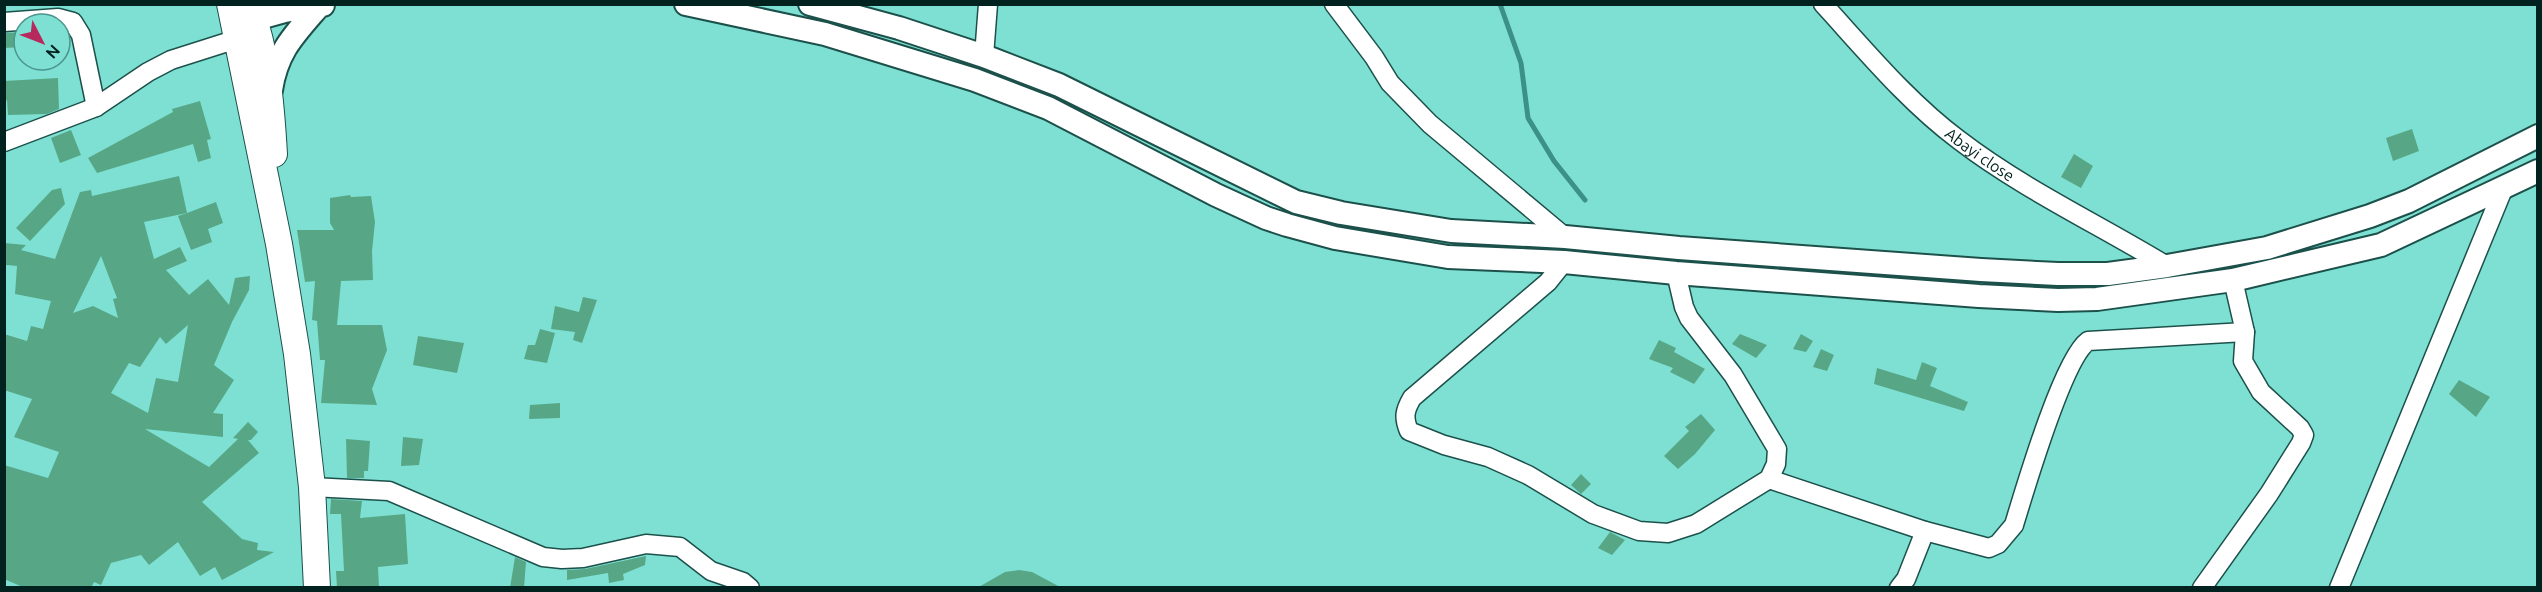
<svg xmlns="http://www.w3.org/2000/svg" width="2542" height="592" font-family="Ubuntu,sans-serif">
	<rect width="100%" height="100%" fill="#7ee0d3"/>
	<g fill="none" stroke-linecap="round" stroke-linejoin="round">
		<!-- stream -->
		<path stroke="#3b9187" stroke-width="5" d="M1500 4 1521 63 1528 118 1554 161 1585 200"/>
	</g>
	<!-- building -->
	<path fill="#57a786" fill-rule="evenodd" d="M24 32V47L4 48V33Z
		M58 78 59 109 47 114 8 115 7 100 4 101V81Z
		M200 101 211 139 207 140 211 158 198 162 193 144 97 173 88 158 173 112 172 109Z
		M2412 129 2419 151 2393 161 2386 138Z
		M71 130 81 155 60 163 51 138Z
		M2074 154 2093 166 2081 188 2061 177Z
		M179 176 187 213 216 202 223 223 208 229 212 242 191 250 178 216 187 213 144 222 154 259 180 247 187 261 166 270 189 295 208 279 229 305 235 278 250 276 249 290 232 322 214 365 234 380 213 413 223 414V437L145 429 209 467 238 439 233 438 248 422 258 432 251 440H248L259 453 202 502 242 539 258 543 257 550 274 552 222 580 215 567 200 576 178 542 149 565 141 555 111 563 101 585 94 582 91 588H25L4 579V465L48 478 59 452 14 437 32 399 4 390V334L27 341 31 326 43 329 51 301 15 294 17 266 7 265 4 267V243L26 245 21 250 55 259 80 192 91 190 92 196ZM101 256 117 298 113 299 118 318 93 306 73 313ZM188 325 178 382 156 378 148 413 111 393 129 363 140 367 160 337 166 344Z
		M61 188 65 204 30 241 16 228 52 190Z
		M350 195 351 197 371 196 375 222 372 251 373 280 341 281 337 325H382L387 350 372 389 377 405 321 403 325 360H320L317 321 312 320 315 281 305 282 297 230H334L330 223V198Z
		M583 297 597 300 582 343 573 340 575 332 551 329 555 306 579 312Z
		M540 329 555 333 547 363 524 359 528 345H535Z
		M1740 334 1767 345 1756 358 1732 344Z
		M1801 334 1813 341 1806 352 1793 349Z
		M418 336 464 343 457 373 413 365Z
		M1659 340 1676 348 1674 352 1705 369 1694 384 1670 372 1673 368 1649 359Z
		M1821 349 1834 355 1827 371 1813 367Z
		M1922 362 1937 368 1930 386 1968 402 1964 411 1874 384 1877 368 1916 380Z
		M2459 380 2490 397 2476 417 2449 394Z
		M560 403V418L529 419 530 405Z
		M1701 414 1715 430 1695 454 1678 469 1664 456 1689 431 1685 427Z
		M403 437 423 439 419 465 401 466Z
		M346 439 370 441 368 471H364V478H347Z
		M1581 474 1591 484 1581 494 1571 485Z
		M331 499 362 501 360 518 405 514 408 564 378 567 379 588H337L336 571H344L341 514H330Z
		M1610 532 1625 540 1612 555 1598 548Z
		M646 556 645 565 623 574 624 580 609 583 608 573 567 580V570L585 569Z
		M515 557 526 562 524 588H510Z
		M1019 570 1032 572 1062 588H977L1005 572Z"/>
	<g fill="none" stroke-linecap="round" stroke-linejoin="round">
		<!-- minor casing -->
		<g stroke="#1c514b" stroke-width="21">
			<g id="minor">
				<path d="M1334 4 1374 57 1390 83 1430 124 1565 237"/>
				<path id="s1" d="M1823 4C1866 51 1908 102 1959 140 2023 189 2098 224 2167 266"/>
				<path d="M4 22 58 18 73 22 81 35 96 107"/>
				<path d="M984 56 988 4"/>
				<path d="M4 142 96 107 148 72 171 60 237 39"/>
				<path d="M1564 262 1548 282 1412 398C1405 410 1403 417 1409 431L1444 445 1488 457 1528 475 1593 514 1639 531 1668 533 1696 524 1769 479 1776 464 1777 449 1733 375 1689 318 1684 307 1676 273"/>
				<path d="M1769 479 1925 531 1989 548 1998 544 2014 525C2025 489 2063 359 2088 341L2245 332"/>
				<path d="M312 487 389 491 543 557 562 559 583 558 646 544 680 547 711 571 743 582 750 588"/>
				<path d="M1899 588 1906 579 1925 531"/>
				<path d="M2202 588 2269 494 2301 443 2304 435 2300 428 2261 392 2243 361 2245 332 2233 280"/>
				<path d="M2339 588 2504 187"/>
			</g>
		</g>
		<!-- tertiary casing -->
		<g stroke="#1c514b" stroke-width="26">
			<path id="tertiary" d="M686 4 825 34 975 80 1048 108 1216 195 1266 218 1287 225 1335 238 1448 257 1564 262 1676 273 1979 296 2058 300 2097 299 2233 280 2381 245 2538 171
				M810 4 899 28 984 56 1059 85 1296 202 1341 213 1451 231 1565 237 1679 248 1981 270 2058 274H2108L2167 266 2267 248 2370 216 2409 201 2538 136
				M238 24 285 11 323 5
				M271 90C277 51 294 35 319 6"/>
		</g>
		<!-- secondary casing -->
		<g stroke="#1c514b" stroke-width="28">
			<path id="secondary" d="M230 4 279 244 297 354 312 487 317 588
				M249 4C267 53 271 103 274 154"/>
		</g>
		<!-- minor -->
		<use href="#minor" stroke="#fff" stroke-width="18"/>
		<!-- tertiary -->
		<use href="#tertiary" stroke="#fff" stroke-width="22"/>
		<!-- secondary -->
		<use href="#secondary" stroke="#fff" stroke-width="26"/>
	</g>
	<g text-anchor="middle" stroke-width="5" stroke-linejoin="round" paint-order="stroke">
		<!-- street labels -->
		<g font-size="16" fill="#02221f" stroke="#7ee0d3">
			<text dy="6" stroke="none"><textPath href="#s1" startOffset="218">Abayi close</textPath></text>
		</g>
	</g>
	<!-- border -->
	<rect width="2542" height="592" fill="none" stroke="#02221f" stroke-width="12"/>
	<!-- north arrow -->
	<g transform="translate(42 42) rotate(132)"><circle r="28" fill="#7ee0d3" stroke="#4c948b" stroke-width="1.5"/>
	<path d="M0-4.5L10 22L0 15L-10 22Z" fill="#b7295c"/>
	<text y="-9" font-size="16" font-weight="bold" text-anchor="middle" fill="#02221f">N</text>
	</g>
</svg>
